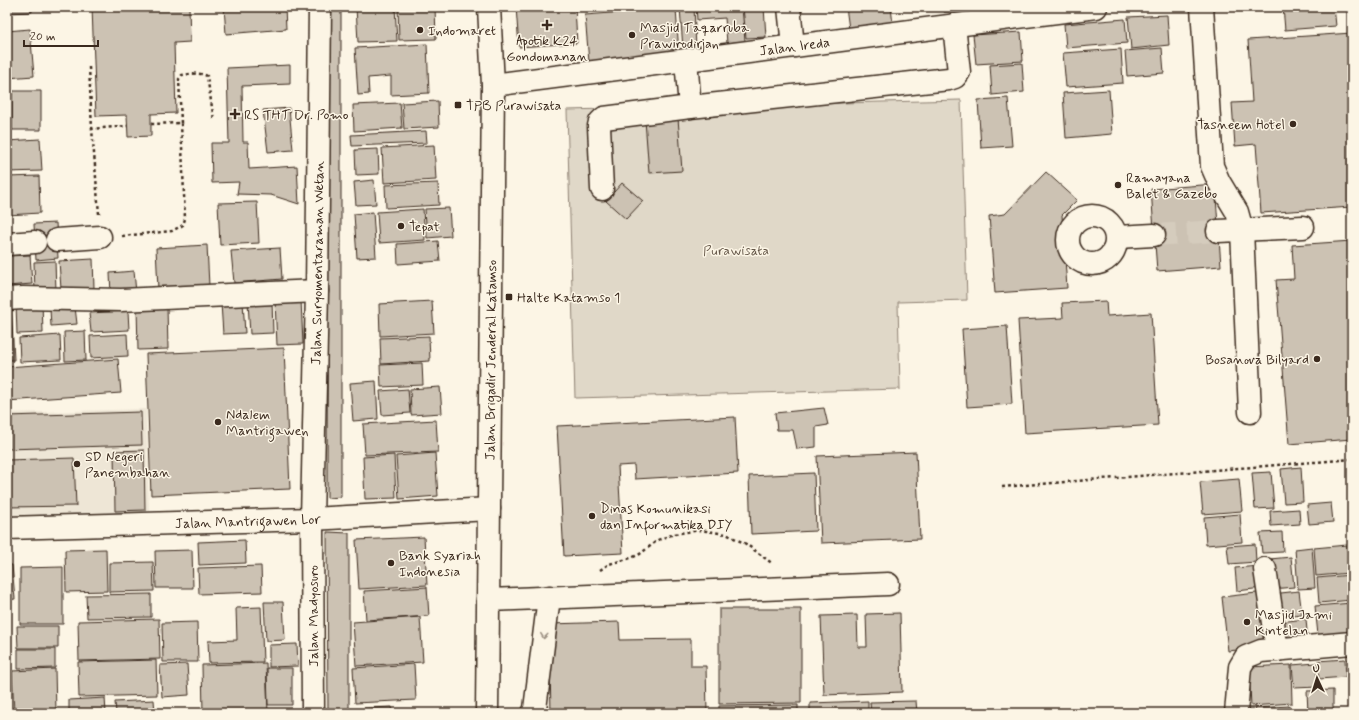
<svg xmlns="http://www.w3.org/2000/svg" width="1359" height="720" font-family="Mynerve,sans-serif">
	<rect width="100%" height="100%" fill="#fcf5e5"/>
	<filter id="ink" filterUnits="userSpaceOnUse"><feTurbulence type="fractalNoise" baseFrequency=".025" numOctaves="2"/><feDisplacementMap in="SourceGraphic" scale="8" xChannelSelector="R" yChannelSelector="G"/><feConvolveMatrix kernelMatrix="1 2 1 2 8 2 1 2 1" color-interpolation-filters="sRGB"/></filter>
	<g filter="url(#ink)">
		<!-- built -->
		<path fill="#eee6d6" d="M146 409 149 515 7 519V413Z"/>
		<!-- green -->
		<path fill="#e0d8c8" stroke="#8e8173" d="M961 100 967 300 898 302 900 389 575 398 567 110Z"/>
		<!-- building -->
		<path fill="#ccc2b3" stroke="#3b2a1e" d="M7 7H32V12L7 13Z
			M92 7H189L190 42 174 43 176 113 151 114V136L128 137 127 115 96 116Z
			M224 7H285L286 29 226 34Z
			M328 7H341V497L327 498Z
			M356 7H395L397 41 358 42Z
			M398 7H435L436 39 399 40Z
			M516 7H575L577 43 519 47Z
			M586 7H601V10L586 11Z
			M617 7H656L617 10Z
			M680 7H694L696 48 683 49Z
			M696 7H742L745 41 727 43 725 18 697 20Z
			M743 7H764L766 37 746 38Z
			M846 7H891L893 25 849 29Z
			M944 7H966V11L944 12Z
			M974 7H1007V8L974 10Z
			M1283 7H1334L1336 26 1285 30Z
			M676 8 679 55 589 62 585 15Z
			M1167 15 1169 45 1131 49 1128 17Z
			M1125 19 1127 43 1066 48 1064 24Z
			M30 29 34 76 7 78V31Z
			M1021 32 1023 61 976 64 973 35Z
			M1352 33V207L1261 213 1256 144 1235 146 1232 103 1252 102 1248 40Z
			M427 44 429 93 391 95V76L368 78 369 94 358 95 355 48Z
			M1162 48 1164 73 1127 76 1125 51Z
			M1121 49 1123 83 1066 87 1063 53Z
			M1022 63 1024 92 992 95 990 65Z
			M290 65V84L242 86 243 142H248L249 169 297 166 299 204 271 195 237 194 239 182 212 183 211 143H229L227 68Z
			M1109 90 1112 134 1066 138 1063 93Z
			M12 91H41V130H12Z
			M1008 98 1012 146 981 148 978 100Z
			M438 101 439 127 404 129 402 103Z
			M400 103 402 128 354 131 353 105Z
			M289 108 293 150 268 152 263 110Z
			M678 118 682 171 649 173 645 120Z
			M426 131 427 143 352 146 351 135Z
			M40 139 42 171 7 172V141Z
			M434 145 436 180 384 183 382 148Z
			M378 149 379 174 356 175 355 150Z
			M1046 172 1077 200 1062 215 1067 288 995 293 989 216 1005 214Z
			M39 176 40 213 7 215V177Z
			M374 180 376 204 356 205 354 182Z
			M438 183 439 205 386 208 385 185Z
			M622 183 643 201 626 219 606 201Z
			M1215 184 1221 266 1157 271 1151 189Z
			M257 202 259 243 220 245 218 203Z
			M449 208 451 236 427 238 425 209Z
			M423 209 425 240 379 243 377 212Z
			M373 212 376 257 357 258 354 214Z
			M56 223 58 258 36 260 34 224Z
			M438 241 440 261 398 264 397 244Z
			M1352 241V439L1289 444 1276 280 1294 279 1292 245Z
			M207 245 209 286 158 289 156 248Z
			M280 248 282 279 234 283 231 251Z
			M30 255 32 284 7 286V256Z
			M93 259 94 288 61 289 59 261Z
			M55 261 56 291 35 293 34 262Z
			M134 271 136 293 111 295 110 273Z
			M301 300 303 344 277 345 275 301Z
			M272 301 273 333 250 334 248 302Z
			M432 301 434 333 380 336 379 304Z
			M1106 301 1107 316 1151 313 1158 425 1025 433 1018 320 1063 318 1062 303Z
			M42 302 43 333 17 334 16 303Z
			M243 302 245 333 223 334 221 303Z
			M7 305H11L14 360H7Z
			M75 307 77 324 51 326 50 309Z
			M167 307 168 349 138 350 137 308Z
			M128 311 129 330 91 332 89 313Z
			M1007 326 1012 404 967 407 962 329Z
			M85 331 86 360 65 361 64 332Z
			M127 334 128 356 91 358 90 336Z
			M60 335 61 360 20 362 19 338Z
			M429 336 430 361 381 364 380 338Z
			M284 348 290 489 151 495 146 354Z
			M118 359 121 393 7 401V367Z
			M422 363 423 385 381 387 380 365Z
			M376 381 378 419 353 421 350 383Z
			M440 387 442 413 411 415 410 389Z
			M408 389 410 413 382 415 380 391Z
			M824 408 828 425 816 427V447L797 449 793 430H777L775 413Z
			M141 412 142 445 7 449V416Z
			M735 417 738 473 635 479 634 465 618 466 623 553 564 556 557 426Z
			M436 420 438 452 365 455 363 424Z
			M144 450 145 510 115 511 114 451Z
			M916 452 920 539 821 543 817 456Z
			M435 453 438 496 399 499 396 456Z
			M394 455 396 498 365 499 363 457Z
			M74 458 76 506 7 507V460Z
			M1301 467 1303 502 1284 503 1281 469Z
			M1271 472 1274 508 1255 509 1252 473Z
			M814 473 816 531 751 534 749 476Z
			M1239 479 1242 511 1203 514 1200 482Z
			M1331 503 1333 522 1309 524 1307 505Z
			M1299 509 1300 524 1271 526 1270 511Z
			M1240 514 1242 542 1206 545 1204 517Z
			M327 532 349 533V713H328Z
			M1282 532 1283 552 1262 553 1260 533Z
			M424 537 427 585 359 589 356 540Z
			M245 540 246 563 199 565 198 542Z
			M1255 544 1256 562 1229 564 1227 546Z
			M1347 545 1349 573 1316 576 1314 548Z
			M1312 547 1315 588 1298 589 1295 549Z
			M106 549 107 591 66 592 65 550Z
			M192 550 193 588H156L155 551Z
			M1291 557 1294 587 1272 589 1270 559Z
			M153 562 154 591 109 592V563Z
			M7 565H12L15 599 7 600Z
			M261 566 262 592 199 594 198 568Z
			M1260 566 1262 588 1237 591 1235 568Z
			M63 567V624H20V568Z
			M1351 575 1352 600 1319 603 1317 578Z
			M427 587 429 616 366 620 364 591Z
			M1299 591 1302 615 1275 618 1272 594Z
			M1265 592 1272 646 1228 651 1222 597Z
			M151 594V617L87 618 86 595Z
			M264 602H283L285 640 266 641Z
			M1352 603V632L1318 635 1315 606Z
			M261 607 263 662 209 663 208 641 237 640 236 608Z
			M719 609H801V703L719 704Z
			M900 613 902 692 824 695 821 616 857 615 858 647H867L866 614Z
			M420 617 423 662 356 666 353 622Z
			M159 619 160 659 79 661 78 621Z
			M1306 619 1308 643 1281 645 1279 622Z
			M197 622 198 662H163L162 623Z
			M619 622 620 640 691 639V666H706L707 713H551L549 624Z
			M17 626H58V648H18Z
			M297 644 298 666 269 667V645Z
			M18 649H55V668L18 669Z
			M1352 658V687H1350L1348 659Z
			M1345 659 1346 677 1319 679 1317 661Z
			M156 660 157 695 79 697 78 662Z
			M266 663 268 713H203L202 665Z
			M1316 663 1318 687 1294 688 1292 665Z
			M187 664 189 695 162 697 160 665Z
			M414 664 416 700 355 703 353 668Z
			M1291 665 1292 703 1251 706 1249 667Z
			M267 668H292V705H268Z
			M55 669 56 713H14L12 671Z
			M1333 690V713H1308L1307 691Z
			M105 698 106 713H69V700Z
			M154 700 155 713H116L115 702Z
			M868 701V713H810V703Z
			M916 701 917 713H871L870 702Z
			M798 705V713H719V706Z
			M1289 706V713H1256L1255 708Z
			M392 707 393 713H352L351 709Z"/>
		<g fill="none" stroke-linecap="round" stroke-linejoin="round">
			<!-- minor-tunnel -->
			<path stroke="#d5ccbd" stroke-width="22" stroke-dasharray="22 11" stroke-linecap="butt" d="M1154 235 1218 231"/>
			<!-- minor casing -->
			<g stroke="#3b2a1e" stroke-width="25">
				<g id="minor">
					<path d="M789 7 793 46"/>
					<path d="M1202 7 1212 166 1219 182 1237 212 1242 230 1250 412"/>
					<path d="M686 60 690 107"/>
					<path id="s1" d="M493 85 1096 7"/>
					<path d="M602 189 599 126 600 122 604 118 690 107 949 79 955 77 959 72 954 25"/>
					<circle cx="1092" cy="240" r="24"/>
					<path d="M1218 231 1303 227"/>
					<path d="M1117 237 1154 235"/>
					<path d="M57 240 100 237"/>
					<path d="M7 244 35 242"/>
					<path d="M7 299 23 298 121 300 317 291"/>
					<path id="s2" d="M7 528 312 519 489 509"/>
					<path d="M1265 569 1277 650"/>
					<path d="M488 600 888 584"/>
					<path id="s3" d="M313 713 312 519 317 291 320 7"/>
					<path d="M533 713 535 709 549 597"/>
					<path d="M1236 713 1240 667 1246 657 1261 651 1352 643"/>
				</g>
			</g>
			<!-- major casing -->
			<g stroke="#3b2a1e" stroke-width="25">
				<g id="major">
					<path id="s4" d="M487 713 493 85 489 7"/>
				</g>
			</g>
			<!-- path -->
			<path stroke="#3b2a1e" stroke-width="2.5" stroke-dasharray="3 3" stroke-linecap="butt" d="M89 67 92 129
				M181 123 179 79 182 75C190 74 200 72 207 76L214 120
				M99 214 92 129 128 126
				M122 236 172 231 183 225 185 219 181 123 151 124
				M1002 487 1352 459
				M600 570 609 564 631 558 640 554 658 540 674 534 700 530 726 534 746 544 773 564"/>
			<!-- minor -->
			<use href="#minor" stroke="#fcf5e5" stroke-width="22"/>
			<!-- major -->
			<use href="#major" stroke="#fcf5e5" stroke-width="22"/>
		</g>
		<!-- one-way arrows -->
		<defs><path id="oneway-chevron" d="M-2-3.5L2.5 0L-2 3.5" fill="none" stroke-width="1.6" stroke-linecap="round" stroke-linejoin="round"/></defs>
		<use stroke="#9c9082" href="#oneway-chevron" transform="translate(544 636) rotate(97)"/>
	</g>
	<!-- markers -->
	<g fill="#3b2a1e" stroke="#fcf5e5" stroke-width="1.5">
		<path d="M545 19h4v4h4v4h-4v4h-4v-4h-4v-4h4z"/>
		<circle cx="420" cy="30" r="4"/>
		<circle cx="632" cy="35" r="4"/>
		<rect x="454" y="101" width="8" height="8" rx="2"/>
		<path d="M233 108h4v4h4v4h-4v4h-4v-4h-4v-4h4z"/>
		<circle cx="1293" cy="124" r="4"/>
		<circle cx="1118" cy="185" r="4"/>
		<circle cx="401" cy="226" r="4"/>
		<rect x="505" y="293" width="8" height="8" rx="2"/>
		<circle cx="1317" cy="359" r="4"/>
		<circle cx="218" cy="422" r="4"/>
		<circle cx="77" cy="464" r="4"/>
		<circle cx="592" cy="516" r="4"/>
		<circle cx="391" cy="563" r="4"/>
		<circle cx="1247" cy="622" r="4"/>
	</g>
	<g text-anchor="middle" stroke-width="3" stroke-linejoin="round" paint-order="stroke">
		<!-- poi labels -->
		<g font-size="14" fill="#3b2a1e" stroke="#fcf5e5" text-anchor="start">
			<text x="640" y="32">Masjid Taqarruba<tspan x="640" dy="16">Prawirodirjan</tspan></text>
			<text x="428" y="35">Indomaret</text>
			<text x="547" y="45" text-anchor="middle">Apotik K24<tspan x="547" dy="16">Gondomanan</tspan></text>
			<text x="466" y="110">TPB Purawisata</text>
			<text x="244" y="119">RS THT Dr. Pomo</text>
			<text x="1285" y="129" text-anchor="end">Tasneem Hotel</text>
			<text x="1126" y="182">Ramayana<tspan x="1126" dy="16">Balet &amp; Gazebo</tspan></text>
			<text x="409" y="231">Tepat</text>
			<text x="517" y="302">Halte Katamso 1</text>
			<text x="1309" y="364" text-anchor="end">Bosanova Bilyard</text>
			<text x="226" y="419">Ndalem<tspan x="226" dy="16">Mantrigawen</tspan></text>
			<text x="85" y="461">SD Negeri<tspan x="85" dy="16">Panembahan</tspan></text>
			<text x="600" y="513">Dinas Komunikasi<tspan x="600" dy="16">dan Informatika DIY</tspan></text>
			<text x="399" y="560">Bank Syariah<tspan x="399" dy="16">Indonesia</tspan></text>
			<text x="1255" y="619">Masjid Jami<tspan x="1255" dy="16">Kintelan</tspan></text>
		</g>
		<!-- street labels -->
		<g font-size="14" fill="#3b2a1e" stroke="#fcf5e5">
			<text dy="5" stroke="none"><textPath href="#s1" startOffset="304">Jalan Ireda</textPath></text>
			<text dy="5" stroke="none"><textPath href="#s3" startOffset="450">Jalan Suryomentaraman Wetan</textPath></text>
			<text dy="5" stroke="none"><textPath href="#s4" startOffset="353">Jalan Brigadir Jenderal Katamso</textPath></text>
			<text dy="5" stroke="none"><textPath href="#s2" startOffset="241">Jalan Mantrigawen Lor</textPath></text>
			<text transform="translate(313 616) rotate(-90)" y="5">Jalan Madyosuro</text>
		</g>
		<!-- park labels -->
		<g font-size="14" fill="#645648" stroke="#fcf5e5">
			<text x="736" y="255">Purawisata</text>
		</g>
	</g>
	<!-- margin -->
	<rect width="1359" height="720" fill="none" stroke="#fcf5e5" stroke-width="24"/>
	<rect x="12" y="12" width="1335" height="696" fill="none" stroke="#3b2a1e" stroke-width="1.5" filter="url(#ink)"/>
	<!-- north arrow -->
	<g transform="translate(1317 678) rotate(356)" stroke="#fcf5e5" stroke-width="3" paint-order="stroke">
	<path d="M0-3L7 15L0 10L-7 15Z" fill="#3b2a1e"/>
	<text y="-6" font-size="11" font-weight="bold" text-anchor="middle" fill="#3b2a1e">U</text>
	</g>
	<!-- scale -->
	<path d="M24 40v6h74v-6" fill="none" stroke="#3b2a1e" stroke-width="2"/>
	<text x="30" y="40" font-size="12" fill="#3b2a1e" stroke="#fcf5e5" stroke-width="3" paint-order="stroke">20 m</text>
</svg>
